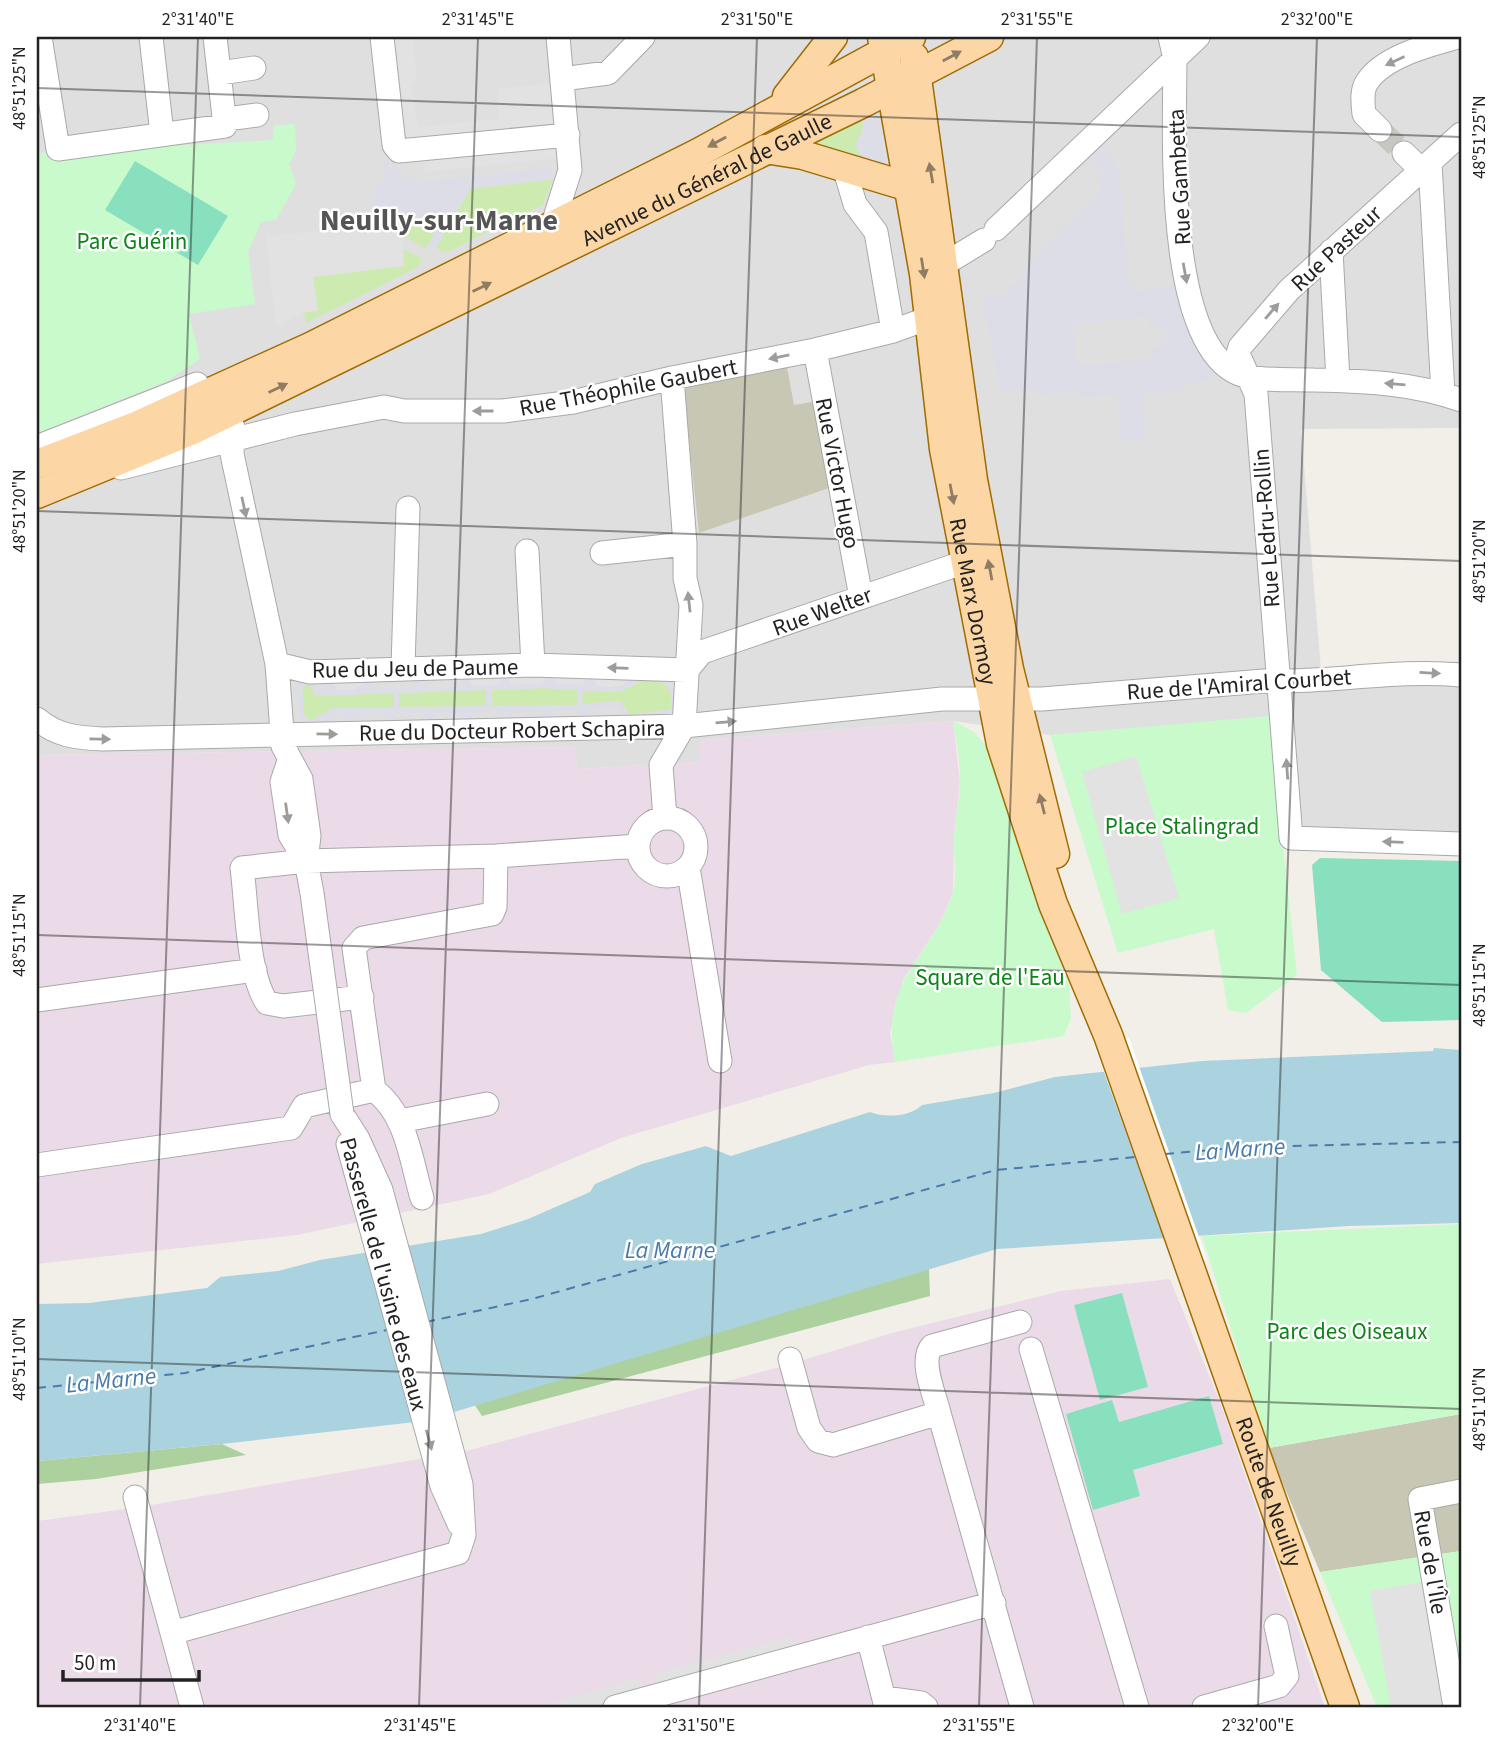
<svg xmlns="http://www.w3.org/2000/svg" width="1498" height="1744" font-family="'Source Sans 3',sans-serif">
	<rect width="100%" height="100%" fill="#f2efe9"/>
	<!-- residential -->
	<path fill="#e0dfdf" d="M37 37H1461V428L1301 429 1321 671 1461 661V839L1280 830 1269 717 1050 735 953 721 701 740 700 762 577 769 575 747 37 755Z"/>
	<!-- industrial -->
	<path fill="#ebdbe8" d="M953 721 960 782 954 835 953 893 939 925 903 980 890 1033 895 1062 869 1065 621 1138 489 1194 297 1235 37 1264V755L576 747 577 769 699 762 701 740Z
		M1170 1279 1221 1405 1325 1707H37V1521L133 1508 466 1451 780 1367 892 1333 1061 1291Z"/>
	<!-- construction -->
	<path fill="#c7c7b4" d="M787 367 794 405 817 401 832 487 699 533 683 385Z
		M1461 1414V1551L1320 1572 1268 1448Z"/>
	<!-- grass -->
	<path fill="#cdebb0" d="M860 116 864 126 856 144 867 163 800 144Z
		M553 179 543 205 445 253 436 248 470 189Z
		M416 219 437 230 426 249 403 235 402 226Z
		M403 249 422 258 418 267 306 323 304 312 317 310 312 277 403 266Z
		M645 679 666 684 671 695V709L629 715 620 701 582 705V691L620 692Z
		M309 681 316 696 394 693V708H334L309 721 304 716 302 689Z
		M544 688 577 690 578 705 492 707V690Z
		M486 690 487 706 399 708V693Z"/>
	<!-- forest -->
	<path fill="#add19e" d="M929 1269 930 1296 482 1416 474 1404Z
		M222 1444 246 1455 96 1479 37 1484V1461Z"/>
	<!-- park -->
	<path fill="#c8facc" d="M295 124 296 151 289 164 296 184 276 220 261 222 248 252 255 304 189 314 200 359 165 382 37 433V153L274 140 273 126Z
		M1269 716 1297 975 1246 1013 1228 1010 1214 929 1118 953 1050 735Z
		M953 721 974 732 986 746 1069 984 1071 1018 1064 1036 895 1062C879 979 927 964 952 896 958 880 953 856 954 838 955 820 959 802 960 785 961 764 956 741 953 721Z
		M1461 1224V1414L1268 1448 1202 1236Z
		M1461 1551V1707H1377L1320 1572Z"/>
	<!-- pitch -->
	<path fill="#88e0be" d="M135 161 228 216 198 265 105 210Z
		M1320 858 1461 861V1020L1382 1022 1321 970 1312 865Z
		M1122 1293 1148 1387 1100 1400 1074 1305Z
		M1209 1396 1223 1444 1133 1470 1140 1496 1093 1510 1066 1414 1112 1400 1119 1422Z"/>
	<!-- parking -->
	<path fill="#e2e2e2" d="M371 37H413L417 81 411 83 418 127 499 119 498 89 549 83 559 158 425 172 422 160 387 150Z
		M386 225 402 226 404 266 313 277 318 311 304 312 276 327 266 236Z
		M541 669 546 680 540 684 511 685 503 670Z
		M549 669 581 670 586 681 580 685 558 684Z
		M495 670 501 681 495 685H472L464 671Z
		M589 671 619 672 626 683 618 687 596 686Z
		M357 674 362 685 353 690H337L328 676Z
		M1136 756 1179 898 1122 914 1082 772Z
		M1427 1581 1446 1707H1391L1370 1591Z
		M792 1636 796 1648 656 1687 653 1674Z
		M641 1678 645 1690 585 1707H534Z"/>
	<!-- plaza -->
	<path fill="#dddde8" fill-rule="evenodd" d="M868 112H876L888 174 867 162 857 150 856 144 864 126 860 116Z
		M1104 144 1119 169 1127 269 1131 284 1136 286V291L1177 284 1193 346 1216 374 1209 381 1185 384 1186 390 1143 394 1146 440 1121 442 1117 395 1077 398 1076 392 1041 395 1023 390 1000 393 982 298 1006 295 1010 283 1019 286 1027 257 1032 260 1059 233 1056 229 1061 225 1065 228 1102 190 1096 182 1103 175 1088 157ZM1147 315 1150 328H1161L1166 333V343L1152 349 1151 360 1138 359 1137 365H1131L1130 360 1093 366 1092 364 1076 365 1074 323 1103 322 1105 319 1117 321V318L1130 319V316L1133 319Z
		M387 150 390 170 403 169 404 175 420 182 551 168 553 179 470 189 436 248 426 249 436 230 416 219 402 226 386 225 377 217 371 199 385 177 382 151Z
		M541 669H549L558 684 580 685 586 681 581 670 589 671 597 686 618 687 625 684 619 672 662 676 675 689 674 711 669 717 626 720 618 707 588 710 595 723H587L578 711 551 712 556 726H548L538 712H511L516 726H508L499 711 470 713 477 726H469L460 713H433L438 727H430L422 713 393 714 399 727 389 728 383 714H354L359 728H348L339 713 330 717 336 728 305 726 300 719 297 684 301 679 311 676 320 691 327 687 320 676H328L337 690H353L362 685 357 674H369L375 689 413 687 408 673 417 672 425 687 463 686 456 671H464L472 685H495L501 681 495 670H503L511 685 540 684 546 680ZM645 679 666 684 671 695V709L630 715 620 701 582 704 583 691 620 692ZM309 682 316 696 394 693V708H334L309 721 304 715 302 689ZM544 688 577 690 578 705 492 706V690ZM486 690V706L399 707V693Z"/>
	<!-- water -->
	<path fill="#aad3df" d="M1434 1048 1461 1050V1223L1349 1226 997 1249 424 1421 222 1444 37 1461V1304L89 1303 207 1288 220 1277 278 1271 320 1260 481 1234 528 1219 590 1192 595 1184 642 1164 706 1146 731 1156 870 1112C885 1118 910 1117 922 1105L994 1093 1055 1077 1202 1061 1433 1051Z"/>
	<!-- pier -->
	<path fill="#fff" d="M1129 1038 1207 1260 1173 1263 1093 1042Z"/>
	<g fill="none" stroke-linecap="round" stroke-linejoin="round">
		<!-- ferry -->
		<path stroke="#4a7aab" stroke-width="2" stroke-dasharray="9 7" stroke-linecap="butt" d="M1165 1154 1245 1147 1461 1142
			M426 1322 532 1299 996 1170 1135 1157
			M37 1388 185 1373 387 1330"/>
		<!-- minor-tunnel -->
		<path stroke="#c8c6c1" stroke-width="23" stroke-dasharray="23 11" stroke-linecap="butt" d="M1380 130 1404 153"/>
		<!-- minor casing -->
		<g stroke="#a9a9a9" stroke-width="25">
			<path id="minor" d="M40 37 58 149 225 126 215 37
				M151 37 162 134
				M382 37 394 145 399 151 568 135
				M1170 37 1175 59C1175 125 1162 363 1250 377 1271 381 1293 379 1314 380 1365 381 1414 383 1461 400
				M220 73 254 68
				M562 79 608 73 643 37
				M227 119 257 115
				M1380 130 1364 114C1363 104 1361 91 1367 82 1384 56 1430 45 1458 37
				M1461 134 1289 290 1240 347 1238 354 1256 394 1291 838 1461 844
				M1404 153 1421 170
				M1430 163 1443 393
				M844 167 855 204 876 232 893 331
				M546 228 552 227 570 170 558 37
				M996 229 1198 37
				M1331 251 1338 380
				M943 265 984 240
				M815 350 861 597
				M233 427 232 454 277 664 283 746 301 779 309 836 306 861
				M37 447 197 384
				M121 468 295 424 384 407 404 411H503L573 402 672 378 815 350 893 331 929 318 943 317
				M527 551 533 665
				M602 553 685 544
				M277 664 310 672 533 665 687 670
				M403 667 408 508
				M687 670 702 652 965 562
				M37 719C57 736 77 738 103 739L684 726 942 699H1042L1264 681C1330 683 1395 669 1461 675
				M289 761 282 782 290 835 306 861 312 893
				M665 818 661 765 684 726 691 605 685 578V544L672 378
				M638 847a29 29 0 1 1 58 0a29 29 0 1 1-58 0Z
				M688 867 720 1061
				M362 997 283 1006 267 1003C247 972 247 906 242 868L306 861 496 856 638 846
				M37 1000 255 970
				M374 1090C407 1114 411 1161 422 1198
				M400 1121 487 1104
				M348 1144 442 1486 459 1524
				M37 1165 291 1128 304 1106 374 1090 354 948 363 938 492 914 495 907 496 856
				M1031 1349 1137 1707
				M790 1359 809 1428 818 1441 833 1445 939 1413 1022 1707
				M939 1413C935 1395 919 1361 932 1346L1020 1322
				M135 1497 172 1633
				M868 1637 886 1707
				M884 1698 921 1703 926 1707
				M192 1707 172 1633 458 1553 464 1535 461 1484 381 1190 358 1139 342 1114
				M615 1707 994 1603
				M1204 1707 1279 1686 1287 1676 1276 1626
				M1455 1707 1420 1499 1461 1491"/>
		</g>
		<!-- major casing -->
		<g stroke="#a06b00" stroke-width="31">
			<g id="major">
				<path id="s1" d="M882 37 924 274 944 449 1001 744 1053 904 1108 1035 1345 1707"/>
				<path d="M914 57 973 480 1009 669 1055 854"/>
				<path d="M787 96 833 37"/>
				<path d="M765 149 803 155 909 187"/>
				<path d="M37 464 138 425 310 347 698 153 911 37"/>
				<path id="s2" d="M37 494 195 429 863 103 989 37"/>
			</g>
		</g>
		<!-- minor -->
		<use href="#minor" stroke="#fff" stroke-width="23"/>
		<!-- major -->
		<use href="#major" stroke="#fcd6a4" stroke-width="28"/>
		<!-- minor-bridge casing -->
		<g stroke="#a9a9a9" stroke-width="25" stroke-linecap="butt">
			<path id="minor-bridge" d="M312 893 342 1114"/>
		</g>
		<!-- minor-bridge -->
		<use href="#minor-bridge" stroke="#fff" stroke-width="23"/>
	</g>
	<!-- one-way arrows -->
	<defs><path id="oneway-solid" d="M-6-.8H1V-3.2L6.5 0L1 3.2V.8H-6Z" transform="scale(1.75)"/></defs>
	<g fill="#8f7c63">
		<use href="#oneway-solid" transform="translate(952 56) rotate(-28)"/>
		<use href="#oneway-solid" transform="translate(717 142) rotate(151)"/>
		<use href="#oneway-solid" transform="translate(931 173) rotate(-100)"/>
		<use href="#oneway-solid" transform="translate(923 268) rotate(81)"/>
		<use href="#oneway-solid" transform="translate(482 287) rotate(-26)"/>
		<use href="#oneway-solid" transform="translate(278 388) rotate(-26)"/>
		<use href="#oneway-solid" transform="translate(952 494) rotate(79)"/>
		<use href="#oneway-solid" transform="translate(990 570) rotate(-101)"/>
		<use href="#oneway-solid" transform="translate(1042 804) rotate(-104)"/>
	</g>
	<g fill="#9c9c9c">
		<use href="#oneway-solid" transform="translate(1395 61) rotate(155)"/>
		<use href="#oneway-solid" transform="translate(1185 273) rotate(80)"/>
		<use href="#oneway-solid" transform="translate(1272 311) rotate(-49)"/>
		<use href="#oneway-solid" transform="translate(779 357) rotate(169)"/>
		<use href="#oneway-solid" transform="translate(1395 384) rotate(-175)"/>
		<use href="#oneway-solid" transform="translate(483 411) rotate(180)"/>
		<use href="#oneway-solid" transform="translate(244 507) rotate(78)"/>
		<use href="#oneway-solid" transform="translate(689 602) rotate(-96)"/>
		<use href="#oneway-solid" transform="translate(618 668) rotate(-178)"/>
		<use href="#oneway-solid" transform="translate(1430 673) rotate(3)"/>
		<use href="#oneway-solid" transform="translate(726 722) rotate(-5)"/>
		<use href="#oneway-solid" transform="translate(327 734) rotate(1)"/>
		<use href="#oneway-solid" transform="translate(100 739) rotate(1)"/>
		<use href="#oneway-solid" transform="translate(1287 769) rotate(-94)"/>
		<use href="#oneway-solid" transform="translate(287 813) rotate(82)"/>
		<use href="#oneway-solid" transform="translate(1393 842) rotate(-178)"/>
		<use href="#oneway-solid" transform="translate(429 1440) rotate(75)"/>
	</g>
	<!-- ticks -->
	<path fill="none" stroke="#222" stroke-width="2" stroke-opacity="0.45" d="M37 88 1461 137M37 511 1461 561M37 935 1461 985M37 1359 1461 1409M140 1707 198 37M419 1707 478 37M699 1707 757 37M979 1707 1037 37M1258 1707 1317 37"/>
	<g text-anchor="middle" stroke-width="5" stroke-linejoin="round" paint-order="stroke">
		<!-- street labels -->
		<g font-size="23" fill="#222" stroke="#fff">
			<text transform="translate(1179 177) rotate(-93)" y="8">Rue Gambetta</text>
			<text dy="8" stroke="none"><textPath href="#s2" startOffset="740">Avenue du Général de Gaulle</textPath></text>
			<text transform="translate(1336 248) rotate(-43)" y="8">Rue Pasteur</text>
			<text transform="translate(628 387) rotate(-11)" y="8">Rue Théophile Gaubert</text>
			<text transform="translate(838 473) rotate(79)" y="8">Rue Victor Hugo</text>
			<text transform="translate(1266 528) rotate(-94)" y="8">Rue Ledru-Rollin</text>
			<text dy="8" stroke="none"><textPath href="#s1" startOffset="572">Rue Marx Dormoy</textPath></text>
			<text transform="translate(822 611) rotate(-20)" y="8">Rue Welter</text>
			<text transform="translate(415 668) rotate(-1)" y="8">Rue du Jeu de Paume</text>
			<text transform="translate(1239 684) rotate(-4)" y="8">Rue de l'Amiral Courbet</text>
			<text transform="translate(512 730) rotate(-1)" y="8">Rue du Docteur Robert Schapira</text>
			<text transform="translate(384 1274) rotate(75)" y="8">Passerelle de l'usine des eaux</text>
			<text dy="8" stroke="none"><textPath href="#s1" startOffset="1512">Route de Neuilly</textPath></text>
			<text transform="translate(1431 1562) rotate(80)" y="8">Rue de l'Île</text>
		</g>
		<!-- park labels -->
		<g font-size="23" fill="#0c8416" stroke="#fff">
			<text x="132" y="249">Parc Guérin</text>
			<text x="1182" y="834">Place Stalingrad</text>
			<text x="990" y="985">Square de l'Eau</text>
			<text x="1347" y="1339">Parc des Oiseaux</text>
		</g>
		<!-- water labels -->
		<g font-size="24" font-style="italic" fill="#4a7aab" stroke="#fff">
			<text transform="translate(1240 1149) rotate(-4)" y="8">La Marne</text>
			<text x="670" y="1258">La Marne</text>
			<text transform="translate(111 1380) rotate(-6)" y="8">La Marne</text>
		</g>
		<!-- district labels -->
		<g font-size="30" font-weight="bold" fill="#555" stroke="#fff">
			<text x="439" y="230">Neuilly-sur-Marne</text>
		</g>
	</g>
	<!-- border -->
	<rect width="1498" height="1744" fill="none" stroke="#ffffff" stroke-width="77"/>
	<!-- scale -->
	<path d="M63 1670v10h136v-10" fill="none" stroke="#222222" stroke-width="3.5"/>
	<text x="74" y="1670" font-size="21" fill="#222222" stroke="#ffffff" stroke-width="5" paint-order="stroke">50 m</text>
	<rect x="38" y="38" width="1422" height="1668" fill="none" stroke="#222" stroke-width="2.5"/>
	<g font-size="18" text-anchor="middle" fill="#222">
		<text x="198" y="25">2°31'40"E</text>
		<text x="478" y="25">2°31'45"E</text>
		<text x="757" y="25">2°31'50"E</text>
		<text x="1037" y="25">2°31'55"E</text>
		<text x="1317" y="25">2°32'00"E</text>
		<text transform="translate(19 88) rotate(-90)" y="6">48°51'25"N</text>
		<text transform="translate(1479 137) rotate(-90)" y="6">48°51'25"N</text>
		<text transform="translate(19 511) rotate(-90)" y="6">48°51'20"N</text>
		<text transform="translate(1479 561) rotate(-90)" y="6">48°51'20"N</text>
		<text transform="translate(19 935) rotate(-90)" y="6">48°51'15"N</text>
		<text transform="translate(1479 985) rotate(-90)" y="6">48°51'15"N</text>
		<text transform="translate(19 1359) rotate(-90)" y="6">48°51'10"N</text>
		<text transform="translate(1479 1409) rotate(-90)" y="6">48°51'10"N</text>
		<text x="140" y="1731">2°31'40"E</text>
		<text x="420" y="1731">2°31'45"E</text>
		<text x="699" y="1731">2°31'50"E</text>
		<text x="979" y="1731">2°31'55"E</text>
		<text x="1258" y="1731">2°32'00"E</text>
	</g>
</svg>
